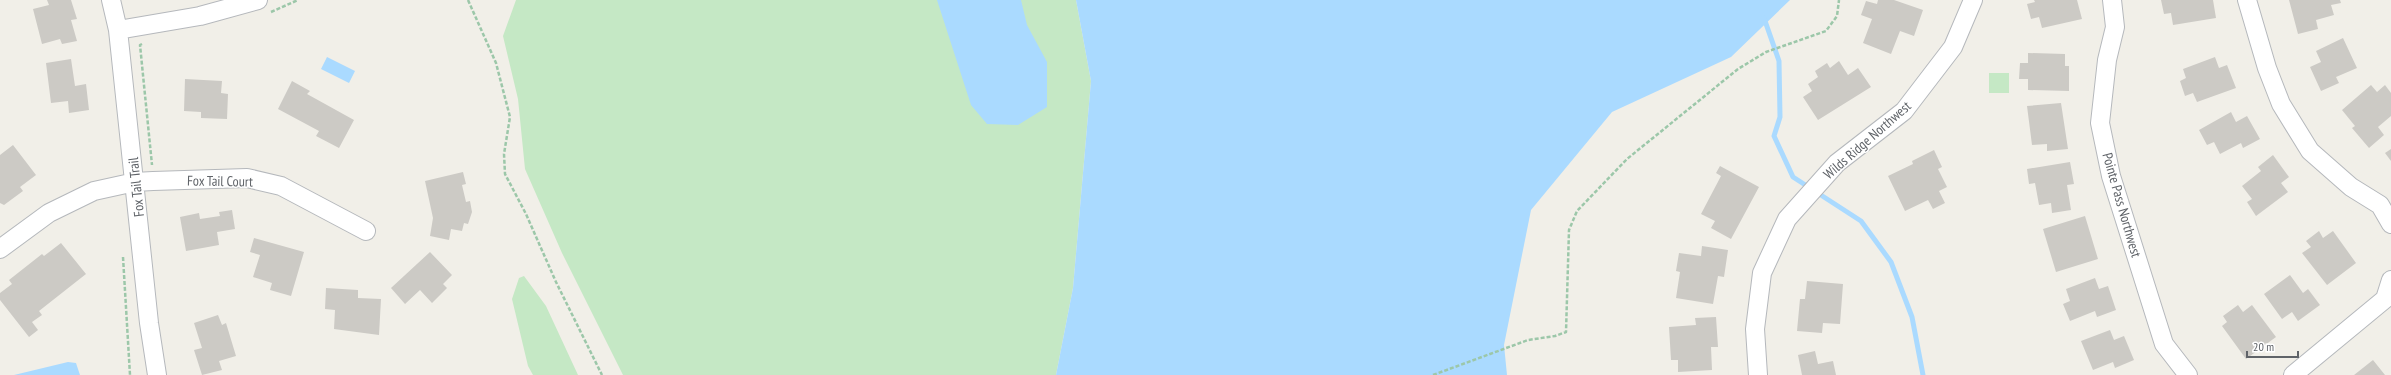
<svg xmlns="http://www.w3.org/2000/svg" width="2391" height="375" font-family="'PT Sans Narrow',sans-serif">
	<rect width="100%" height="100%" fill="#f1efe8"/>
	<!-- green -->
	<path fill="#c5e8c5" d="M516 0H1076L1091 81 1073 288 1056 375H623L562 253 525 169 518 99 503 36Z
		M1989 73H2009V93H1989Z
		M524 276 546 306 578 375H533L528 366 512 299 519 278Z"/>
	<!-- water -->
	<path fill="#aadaff" d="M937 0H1021L1027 25 1047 62V107L1018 125 987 124 971 105Z
		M1076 0H1790L1731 57 1612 112 1531 210 1504 345 1507 375H1056L1073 288 1091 81Z
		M327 57 355 71 349 83 321 69Z
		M68 362 76 363 80 375H14Z"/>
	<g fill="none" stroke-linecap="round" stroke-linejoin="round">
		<!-- stream -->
		<path stroke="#aadaff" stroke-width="5" d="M1764 18 1779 61 1780 117 1774 136 1793 177 1861 221 1891 262 1912 317 1923 375"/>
	</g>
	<!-- building -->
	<path fill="#cccac5" d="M47 0H71L77 19 71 20 77 41 62 44 60 39 42 44 33 9 49 5Z
		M1878 0H1894L1923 10 1914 36 1900 31 1891 54 1863 43 1872 19 1861 15 1866 1 1877 4Z
		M2034 0H2077L2082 19 2042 28 2039 17 2031 19 2027 4 2035 2Z
		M2161 0H2213L2216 18 2173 25 2171 13 2164 14Z
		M2289 0H2340L2341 3 2331 5 2334 15 2316 20 2318 29 2298 34Z
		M2343 38 2357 68 2336 77 2339 83 2321 91 2310 67 2321 62 2316 51Z
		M2028 53 2065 54V66H2069V91L2028 90V79H2019L2020 63H2028Z
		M2215 57 2219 68 2227 65 2236 88 2197 102 2193 93 2185 96 2180 81 2186 78 2183 69Z
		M71 59 75 86 86 84 89 110 69 113 68 101 51 103 46 63Z
		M1839 61 1848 75 1858 68 1871 87 1818 120 1803 97 1812 91 1808 84 1818 77 1815 71 1827 63 1830 68Z
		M185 79 222 81 221 93 228 94 227 119 201 118V112L184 111Z
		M292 81 310 91 307 94 354 120 339 148 316 136 319 131 278 109Z
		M2371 85 2377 92 2385 85 2391 93V116L2378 127 2384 135 2369 148 2352 128 2355 126 2342 110Z
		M2061 103 2068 149 2047 151V144L2032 145 2027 106Z
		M2231 112 2236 122 2247 116 2260 139 2243 148 2241 143 2220 154 2214 142 2207 145 2199 130Z
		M13 145 36 175 20 187 23 191 4 205 0 203V155Z
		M2391 149V161L2385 153Z
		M1934 150 1942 167 1938 169 1947 187 1939 191 1945 203 1933 209 1928 200 1905 211 1888 176 1913 164 1912 161Z
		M2273 155 2289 177 2281 183 2288 192 2256 216 2247 202 2252 199 2242 186 2261 171 2258 167Z
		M2070 162 2074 184 2067 185 2071 210 2052 213 2051 203 2039 205 2035 183 2029 184 2027 169Z
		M1720 166 1759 187 1731 239 1711 228 1715 221 1701 214 1721 176 1716 173Z
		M463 172 466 184 462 185 466 202 470 201 472 212 468 224 464 223 462 231 451 229 449 240 430 236 433 218 425 181Z
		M232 210 235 229 217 232 219 245 186 251 180 217 199 213 200 219 220 216 219 212Z
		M2085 216 2098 259 2056 272 2043 229Z
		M2319 231 2323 238 2333 231 2356 263 2327 285 2302 253 2311 247 2306 241Z
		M254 238 304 252 291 296 270 290 272 283 253 277 260 255 250 252Z
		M61 243 86 274 39 311 42 315 32 322 38 330 29 337 0 300V293L12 284 9 280 42 254 44 256Z
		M1702 246 1728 250 1724 277 1718 276 1713 304 1676 298 1680 272 1676 271 1679 253 1701 256Z
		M430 252 452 275 443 284 447 288 432 303 420 290 405 304 391 288Z
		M2290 275 2303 293 2308 289 2320 305 2298 321 2292 312 2282 319 2264 294Z
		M2095 278 2099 289 2108 286 2116 310 2097 317 2095 311 2070 321 2063 304 2070 301 2066 289Z
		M1807 281 1843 284 1840 324 1823 323 1822 333 1797 331 1800 299H1805Z
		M326 288 358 290V298L381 299 379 335 334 329 335 310 325 309Z
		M2238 305 2243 312 2252 305 2276 337 2246 359 2222 326 2227 322 2223 316Z
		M218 315 222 325 226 323 236 356 219 361 222 370 202 375 194 350 202 348 194 323Z
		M1716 317 1718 347H1711L1712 370 1678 372V360H1671L1669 327 1696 325 1695 318Z
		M2110 330 2114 340 2124 336 2134 360 2115 368 2113 362 2093 370 2081 341Z
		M1815 351 1818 364 1833 361 1836 375H1802L1798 355Z
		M2373 360 2385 375H2354Z"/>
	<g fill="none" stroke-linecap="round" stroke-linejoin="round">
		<!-- minor casing -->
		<g stroke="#b5b8bc" stroke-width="20">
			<path id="minor" d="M111 0 118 30 149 323 157 375
				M2112 0 2115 27 2107 60 2100 123 2111 176 2164 344 2188 375
				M2247 0 2267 68 2281 104 2310 151 2351 187 2380 205 2391 224
				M118 30 200 16 258 0
				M0 249 49 213 94 191 135 182 153 181 247 178 281 186 366 231
				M1758 375 1755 329 1762 273 1787 219 1837 163 1904 111 1953 47 1973 0
				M2293 375 2385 299 2391 280"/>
		</g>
		<!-- path -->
		<path stroke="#9cc7a9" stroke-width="2.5" stroke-dasharray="4 2" stroke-linecap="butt" d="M468 0 496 63 510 117 504 154 505 174 526 214 556 282 602 375
			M271 12 298 0
			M142 44 140 45 152 165
			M123 257 130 375
			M1433 375 1528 340 1555 336 1566 332 1569 230 1577 211 1627 159 1738 69 1766 52 1826 31 1837 16 1839 0"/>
		<!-- minor -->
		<use href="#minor" stroke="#fff" stroke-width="18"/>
	</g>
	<g text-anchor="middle" stroke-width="3" stroke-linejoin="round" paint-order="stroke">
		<!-- street labels -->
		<g font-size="14" fill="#5f6368" stroke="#fff">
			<text transform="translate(1867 140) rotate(-41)" y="5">Wilds Ridge Northwest</text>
			<text transform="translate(220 181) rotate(1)" y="5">Fox Tail Court</text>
			<text transform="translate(136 187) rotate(-96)" y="5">Fox Tail Trail</text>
			<text transform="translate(2122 205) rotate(74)" y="5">Pointe Pass Northwest</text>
		</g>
	</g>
	<!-- scale -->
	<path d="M2247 351v6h51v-6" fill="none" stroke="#5f6368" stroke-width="2"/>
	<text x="2253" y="351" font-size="12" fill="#5f6368" stroke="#ffffff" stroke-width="3" paint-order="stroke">20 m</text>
</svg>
